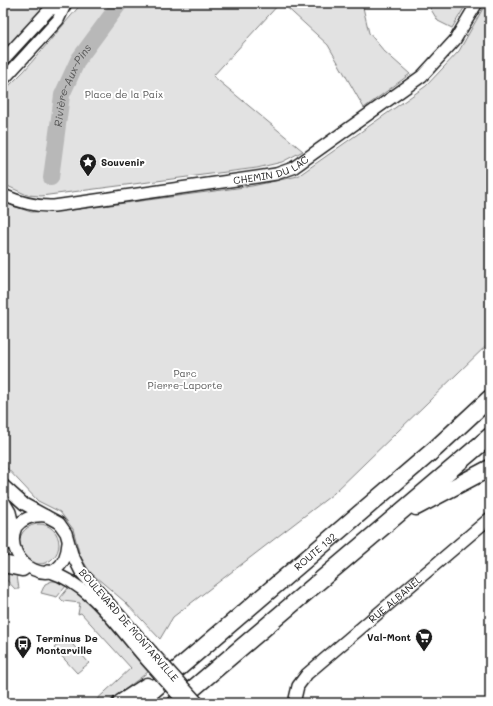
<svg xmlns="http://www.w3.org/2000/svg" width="493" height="706" font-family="Mali,sans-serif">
	<rect width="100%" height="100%" fill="#fff"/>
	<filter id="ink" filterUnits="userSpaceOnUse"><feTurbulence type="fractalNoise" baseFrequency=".025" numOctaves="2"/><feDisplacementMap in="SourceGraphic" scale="8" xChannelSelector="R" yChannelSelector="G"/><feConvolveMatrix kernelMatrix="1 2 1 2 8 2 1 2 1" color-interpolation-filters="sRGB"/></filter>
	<g filter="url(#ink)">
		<!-- green -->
		<path fill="#e2e2e2" stroke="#7f7f7f" d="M3 3H49L3 52Z
			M82 3H280L213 76 303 151 282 162 257 168 41 196 27 195 3 184V92L24 71Z
			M282 3H362L369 33 384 51 410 74 364 108 328 45Z
			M427 3H467L452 28 438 21Z
			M486 3H490V342L333 494 173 617 160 639 125 602 90 572 80 556 73 529 60 512 38 501 3 464V200L10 205 31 212 73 210 252 186 298 176 426 86 459 51Z
			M19 544a20 20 0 1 1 40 0a20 20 0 1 1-40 0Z
			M3 568 17 576 19 589H15L3 576Z
			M52 581H60L66 586 57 597 41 593 45 584Z
			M69 587C100 610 122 643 148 672L107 703H93L131 668 81 613 78 614 80 603 63 601 60 598Z
			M66 637 89 663 77 673 54 648Z"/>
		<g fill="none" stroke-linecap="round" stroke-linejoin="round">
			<!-- river -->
			<path stroke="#b8b8b8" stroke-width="16" id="s1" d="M51 178 62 95 78 60 120 3"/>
			<!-- minor casing -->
			<g stroke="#1c1c1c" stroke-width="14">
				<g id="minor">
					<path d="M3 60 49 10 62 7"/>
					<path d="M3 80 58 20 66 3"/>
					<path id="s2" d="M3 195C19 202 36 207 54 206L257 177 276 174 293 168 422 76 455 40 477 3"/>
					<path d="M3 485 24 504 59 523 66 533 72 554 81 572 151 651"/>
					<path d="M3 500 10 512 14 529"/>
					<path d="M46 516C35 515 24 517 16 527 0 564 63 599 68 543"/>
					<path d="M48 571C91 585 116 625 144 657"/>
					<path id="s3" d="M294 703 298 686 307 674 490 518"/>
				</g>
			</g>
			<!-- highway casing -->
			<g stroke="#1c1c1c" stroke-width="19">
				<g id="highway">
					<path d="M416 507 490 468"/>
					<path d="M3 543 11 536"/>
					<path d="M3 564 22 568"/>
					<path d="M121 703 147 686"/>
					<path id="s4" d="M138 703 436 448 490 398"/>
					<path d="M176 703 490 436"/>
				</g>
			</g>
			<!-- minor -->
			<use href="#minor" stroke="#fff" stroke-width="11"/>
			<!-- highway -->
			<use href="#highway" stroke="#fff" stroke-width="16"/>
			<!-- minor-bridge casing -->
			<g stroke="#1c1c1c" stroke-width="14" stroke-linecap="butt">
				<path id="minor-bridge" d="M151 651 198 703
					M144 657 185 703"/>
			</g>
			<!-- minor-bridge -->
			<use href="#minor-bridge" stroke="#fff" stroke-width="11"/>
		</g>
	</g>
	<!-- icons -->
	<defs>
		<g id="sight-pin" transform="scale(0.9)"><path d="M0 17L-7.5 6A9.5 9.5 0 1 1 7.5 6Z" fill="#1c1c1c" stroke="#fff"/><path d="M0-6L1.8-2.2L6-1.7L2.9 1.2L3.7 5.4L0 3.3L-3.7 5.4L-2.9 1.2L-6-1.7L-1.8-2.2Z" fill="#fff"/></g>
		<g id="supermarket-pin" transform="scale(0.9)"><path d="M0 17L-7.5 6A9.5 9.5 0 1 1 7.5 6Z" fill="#1c1c1c" stroke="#fff"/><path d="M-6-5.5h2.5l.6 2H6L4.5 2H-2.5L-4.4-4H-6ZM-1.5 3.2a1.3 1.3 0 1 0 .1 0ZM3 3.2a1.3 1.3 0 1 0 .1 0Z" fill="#fff"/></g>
		<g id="bus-pin" transform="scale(0.9)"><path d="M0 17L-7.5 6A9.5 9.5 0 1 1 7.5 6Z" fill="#1c1c1c" stroke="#fff"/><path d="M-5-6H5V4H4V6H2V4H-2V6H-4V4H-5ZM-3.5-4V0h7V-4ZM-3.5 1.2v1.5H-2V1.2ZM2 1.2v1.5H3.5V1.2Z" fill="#fff"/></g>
	</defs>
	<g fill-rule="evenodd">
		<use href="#sight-pin" x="88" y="162"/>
		<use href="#supermarket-pin" x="424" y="637"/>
		<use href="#bus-pin" x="23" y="644"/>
	</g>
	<g text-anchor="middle" stroke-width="4" stroke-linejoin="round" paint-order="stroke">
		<!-- park labels -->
		<g font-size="10" fill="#575757" stroke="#fff">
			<text x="124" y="98">Place de la Paix</text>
			<text x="185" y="377">Parc<tspan x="185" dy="12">Pierre-Laporte</tspan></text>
		</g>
		<!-- poi labels -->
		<g font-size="10" font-weight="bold" fill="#1c1c1c" stroke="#fff" text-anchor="start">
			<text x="101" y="166">Souvenir</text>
			<text x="411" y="641" text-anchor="end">Val-Mont</text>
			<text x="36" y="642">Terminus De<tspan x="36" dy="12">Montarville</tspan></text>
		</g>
		<!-- street labels -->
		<g font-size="10" fill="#1c1c1c" stroke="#fff">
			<text dy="4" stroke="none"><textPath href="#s2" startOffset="273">CHEMIN DU LAC</textPath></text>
			<text dy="4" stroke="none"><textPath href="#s4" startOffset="233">ROUTE 132</textPath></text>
			<text dy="4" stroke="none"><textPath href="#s3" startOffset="148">RUE ALBANEL</textPath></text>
			<text transform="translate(129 625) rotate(49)" y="4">BOULEVARD DE MONTARVILLE</text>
		</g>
		<!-- water labels -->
		<g font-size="11" font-style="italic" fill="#5a5a5a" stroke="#fff">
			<text dy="4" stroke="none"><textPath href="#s1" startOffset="96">Rivière-Aux-Pins</textPath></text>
		</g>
	</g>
	<!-- margin -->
	<rect width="493" height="706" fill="none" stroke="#fff" stroke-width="16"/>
	<rect x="8" y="8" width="477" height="690" fill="none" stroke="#1c1c1c" stroke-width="1.5" filter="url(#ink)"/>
</svg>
